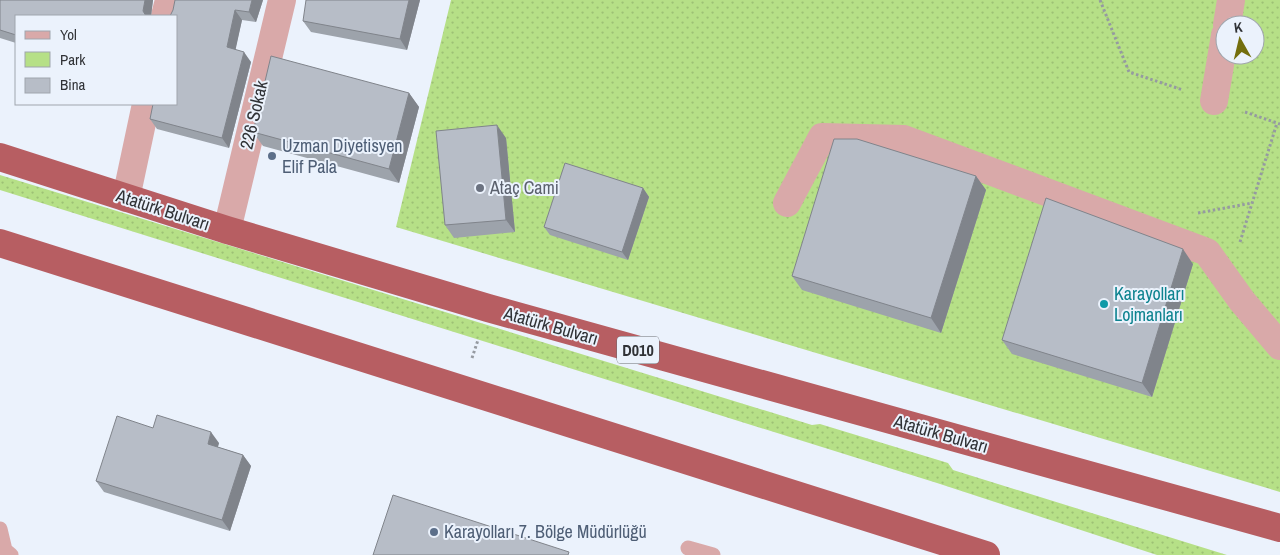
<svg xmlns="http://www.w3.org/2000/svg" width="1280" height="555" font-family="'Archivo Narrow',sans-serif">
	<defs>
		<pattern id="green-dots" width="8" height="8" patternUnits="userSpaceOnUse" patternTransform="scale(1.25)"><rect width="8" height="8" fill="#b6e087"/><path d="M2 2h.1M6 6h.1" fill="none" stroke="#9dc175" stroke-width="1.8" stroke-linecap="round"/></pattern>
	</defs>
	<rect width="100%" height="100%" fill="#ebf2fc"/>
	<!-- green -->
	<path fill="url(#green-dots)" fill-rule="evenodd" d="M451 0H1280V492L396 227ZM1225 25H1255V55H1225Z
		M0 175 812 425 820 424 948 463 953 470 1227 555H1157L937 483 0 190Z"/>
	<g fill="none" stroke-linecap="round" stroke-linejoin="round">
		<!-- path -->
		<path stroke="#959aa1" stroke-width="3" stroke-dasharray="2.5 2.5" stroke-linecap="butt" d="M1100 0 1129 72 1183 90
			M1245 112 1280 124
			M1198 213 1252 203
			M1240 242 1277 123
			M472 358 478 340"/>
		<!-- service -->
		<path stroke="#d9a9a9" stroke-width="15" d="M0 529 5 550 11 555
			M688 548 713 555"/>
		<!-- minor -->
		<path stroke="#d9a9a9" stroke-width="28" d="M165 16 169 0
			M1227 25 1231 0
			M1214 101 1225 35
			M126 198 146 104
			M787 203 822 137 904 139 1207 252 1242 301 1280 346
			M227 230 282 0"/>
		<!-- trunk -->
		<path stroke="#b75e62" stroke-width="28" d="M0 157 227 230 488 308 1280 528
			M0 243 986 555"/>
	</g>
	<!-- wall -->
	<path fill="#9da3ab" d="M0 0H153L151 16H16V43L0 38Z
		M263 0 256 22 242 20 235 50 251 62 229 148 157 129 150 119 176 16Z
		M420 0 407 50 311 32 303 21Z
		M409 93 419 107 399 183 263 146 253 132Z
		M506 138 515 232 454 238 445 225Z
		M976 176 986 190 941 333 802 290 792 276Z
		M643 188 649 197 628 260 550 235 544 227Z
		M1193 264 1152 397 1012 354 1002 340Z
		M153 428 219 443 218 447 243 455 251 466 230 531 104 492 96 481Z"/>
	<!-- shaded-wall -->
	<path fill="#80848b" d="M145 0H153L151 16H146L143 11Z
		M252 0H263L256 22 249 12Z
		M409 0H420L407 50 400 39Z
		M235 10 242 20 234 57 227 47Z
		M244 52 251 62 229 148 222 138Z
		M409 93 419 107 399 183 389 169Z
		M497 125 506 138 515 232 506 220Z
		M976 176 986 190 941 333 931 318Z
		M643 188 649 197 628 260 622 252Z
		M1183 249 1193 264 1152 397 1142 383Z
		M211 432 219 443 215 455 208 444Z
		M243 455 251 466 230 531 222 520Z"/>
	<!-- building -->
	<path fill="#b7bdc7" stroke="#80848b" d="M0 0H145L143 11 146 16H16V35L0 30Z
		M175 0H252L249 12 235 10 227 47 244 52 222 138 150 119 153 104H176V16H170L173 10Z
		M306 0H409L400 39 303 21Z
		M271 56 409 93 389 169 253 132Z
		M497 125 506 220 445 225 436 131Z
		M834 139H857L976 176 931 318 792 276Z
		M565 163 643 188 622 252 544 227Z
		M1046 198 1183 249 1142 383 1002 340Z
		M157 415 211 432 208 444 243 455 222 520 96 481 117 416 153 428Z
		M393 495 569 552 568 555H373Z"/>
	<!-- markers -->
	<g fill="#5c6f8a" stroke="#ebf2fc" stroke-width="2">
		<circle cx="272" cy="156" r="5"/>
		<circle cx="434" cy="532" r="5"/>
	</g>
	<circle fill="#6b7280" stroke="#ebf2fc" stroke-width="2" cx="480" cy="188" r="5"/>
	<circle fill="#0f9aa8" stroke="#ebf2fc" stroke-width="2" cx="1104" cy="304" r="5"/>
	<g text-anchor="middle" stroke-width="4" stroke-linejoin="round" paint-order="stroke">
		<!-- shield labels -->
		<rect fill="#ebf2fc" stroke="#686c71" stroke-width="1" x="617" y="336.5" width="42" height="27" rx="4"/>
		<g font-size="16" font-weight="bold" fill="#303236">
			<text x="638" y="356">D010</text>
		</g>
		<!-- street labels -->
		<g font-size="18" fill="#303236" stroke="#ebf2fc">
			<text transform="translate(254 115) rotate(-77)" y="6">226 Sokak</text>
			<text transform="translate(163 210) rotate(18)" y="6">Atatürk Bulvarı</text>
			<text transform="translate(551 326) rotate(16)" y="6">Atatürk Bulvarı</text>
			<text transform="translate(941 434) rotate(16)" y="6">Atatürk Bulvarı</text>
		</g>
		<!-- service labels -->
		<g font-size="18" fill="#4e5e75" stroke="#ebf2fc" text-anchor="start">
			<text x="282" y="152">Uzman Diyetisyen<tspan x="282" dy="21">Elif Pala</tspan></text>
			<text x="444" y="538">Karayolları 7. Bölge Müdürlüğü</text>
		</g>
		<!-- worship labels -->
		<g font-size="18" fill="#5b616d" stroke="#ebf2fc" text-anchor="start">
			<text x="490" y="194">Ataç Cami</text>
		</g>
		<!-- culture labels -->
		<g font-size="18" fill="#0d838f" stroke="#ebf2fc" text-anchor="start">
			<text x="1114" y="300">Karayolları<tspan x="1114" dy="21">Lojmanları</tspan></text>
		</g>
	</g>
	<!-- legend -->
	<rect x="15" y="15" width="162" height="90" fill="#ebf2fc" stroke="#a0a5ad"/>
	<rect x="25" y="31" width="25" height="8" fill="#d9a9a9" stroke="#a0a5ad"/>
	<text x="60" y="40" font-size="15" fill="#303236">Yol</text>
	<rect x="25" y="52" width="25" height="15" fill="#b6e087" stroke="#a0a5ad"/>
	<text x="60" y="65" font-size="15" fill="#303236">Park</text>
	<rect x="25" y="78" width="25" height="15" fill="#b7bdc7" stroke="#a0a5ad"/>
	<text x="60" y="90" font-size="15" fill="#303236">Bina</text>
	<!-- north arrow -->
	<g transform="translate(1240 40) rotate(352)"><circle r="24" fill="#ebf2fc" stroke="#a0a5ad"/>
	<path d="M0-4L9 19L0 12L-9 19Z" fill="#736e0d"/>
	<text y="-8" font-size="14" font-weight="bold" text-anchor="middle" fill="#303236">K</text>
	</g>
</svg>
